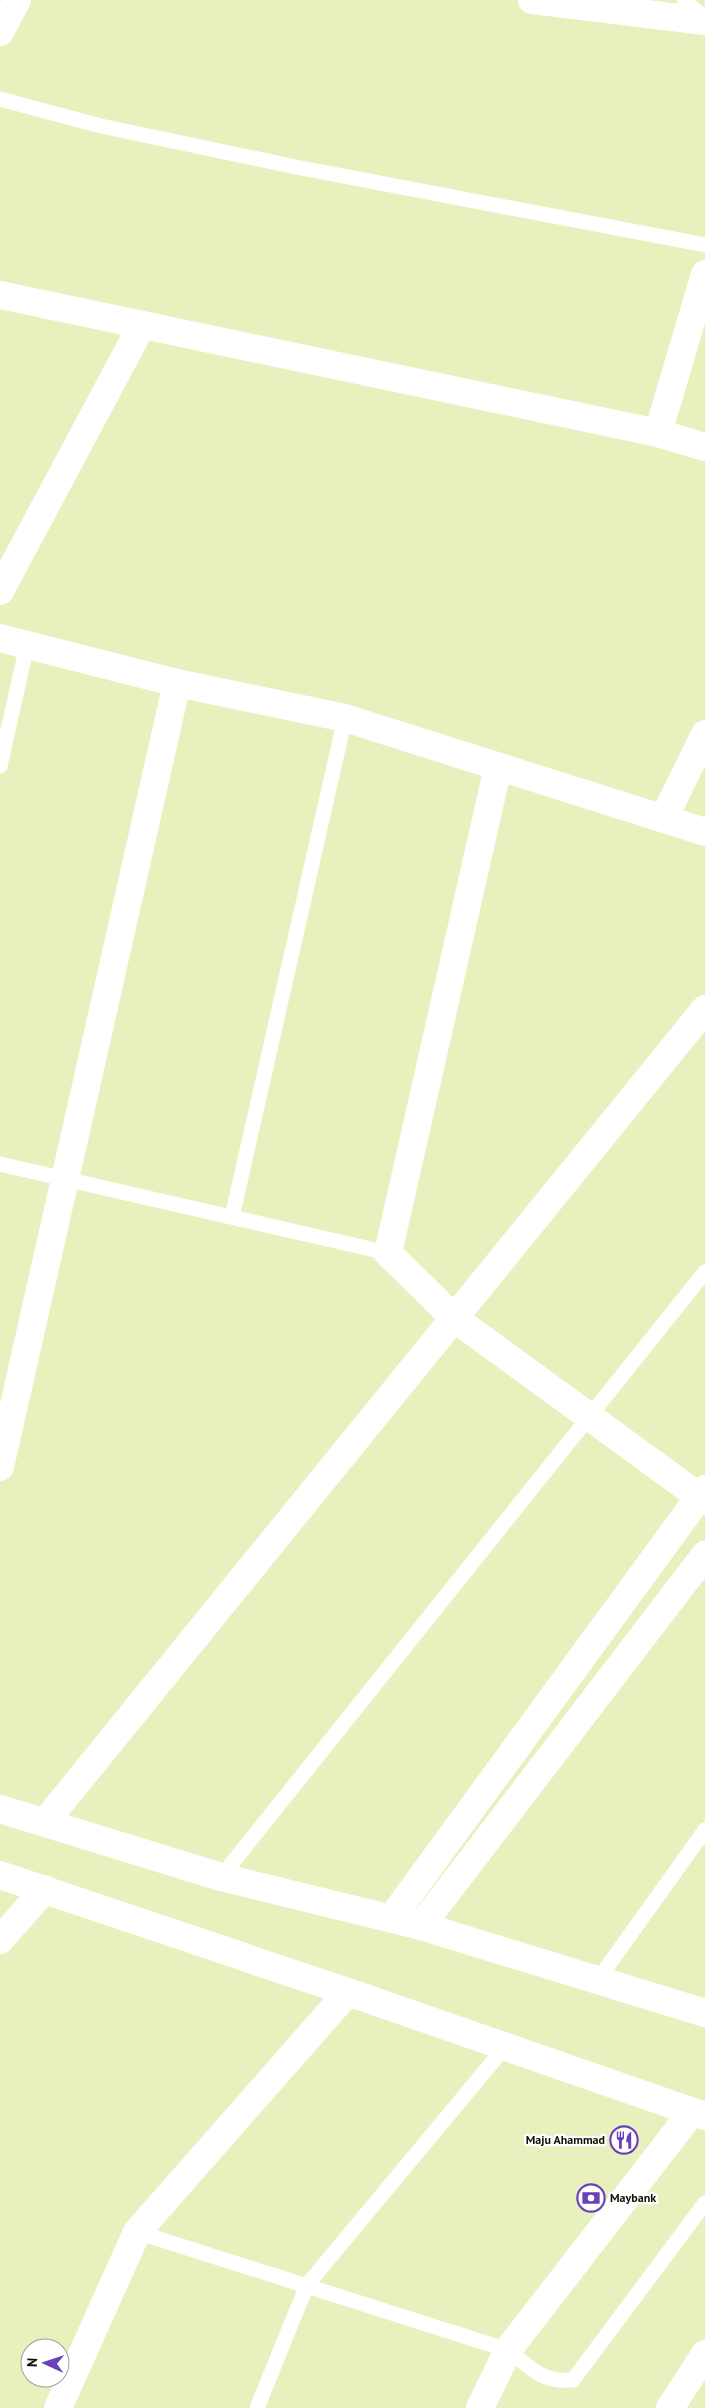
<svg xmlns="http://www.w3.org/2000/svg" width="705" height="2408" font-family="'PT Sans',sans-serif">
	<rect width="100%" height="100%" fill="#e8f0be"/>
	<g fill="none" stroke-linecap="round" stroke-linejoin="round">
		<!-- lane -->
		<path stroke="#fff" stroke-width="15" d="M684 0 705 19
			M0 99 101 126 296 167 705 245
			M0 766 27 645
			M0 1164 388 1253
			M232 1217 345 718
			M221 1877 705 1272
			M597 1981 705 1830
			M137 2232 508 2350C531 2368 542 2383 573 2380L705 2203
			M257 2408 307 2285 505 2047"/>
		<!-- street -->
		<path stroke="#fff" stroke-width="28" d="M532 0 705 21
			M0 32 17 0
			M0 295 658 433 705 447
			M658 433 705 274
			M0 591 142 325
			M0 638 177 683 345 718 705 832
			M498 767 388 1253 454 1318 705 1501
			M664 818 705 734
			M0 1467 177 683
			M0 1809 221 1877 421 1926 705 2013
			M45 1822 705 1009
			M0 1875 348 1992 705 2116
			M391 1919 705 1489
			M421 1926 705 1555
			M0 1940 45 1889
			M58 2408 137 2232 348 1992
			M480 2408 508 2350 692 2112"/>
		<!-- primary -->
		<path stroke="#fff" stroke-width="28" d="M670 2408 705 2354"/>
	</g>
	<!-- icons -->
	<defs>
		<g id="restaurant-ring" transform="scale(1.4375)"><circle r="9.5" fill="#fff" stroke="#6a41b9" stroke-width="1.5"/><path d="M-5-6h1v4h1v-4h1v4h1v-4h1v5L-1.5 .5V6h-2V.5L-5-1ZM5-6V6H3V1.5H1.5Q1.5-4 5-6Z" fill="#6a41b9"/></g>
		<g id="bank-ring" transform="scale(1.4375)"><circle r="9.5" fill="#fff" stroke="#6a41b9" stroke-width="1.5"/><path d="M-6-4H6V4H-6ZM0-2.3a2.3 2.3 0 1 0 0 4.6a2.3 2.3 0 1 0 0-4.6Z" fill="#6a41b9"/></g>
	</defs>
	<g fill-rule="evenodd">
		<use href="#restaurant-ring" x="624" y="2140"/>
		<use href="#bank-ring" x="591" y="2198"/>
	</g>
	<g text-anchor="middle" stroke-width="4.5" stroke-linejoin="round" paint-order="stroke">
		<!-- poi labels -->
		<g font-size="12" font-weight="bold" fill="#0f1002" stroke="#fff" text-anchor="end">
			<text x="605" y="2144">Maju Ahammad</text>
			<text x="610" y="2202" text-anchor="start">Maybank</text>
		</g>
	</g>
	<!-- north arrow -->
	<g transform="translate(45 2363) rotate(273)"><circle r="24" fill="#ffffff" stroke="#9f9f9a"/>
	<path d="M0-4L9 19L0 12L-9 19Z" fill="#6a41b9"/>
	<text y="-8" font-size="14" font-weight="bold" text-anchor="middle" fill="#0f1002">N</text>
	</g>
</svg>
